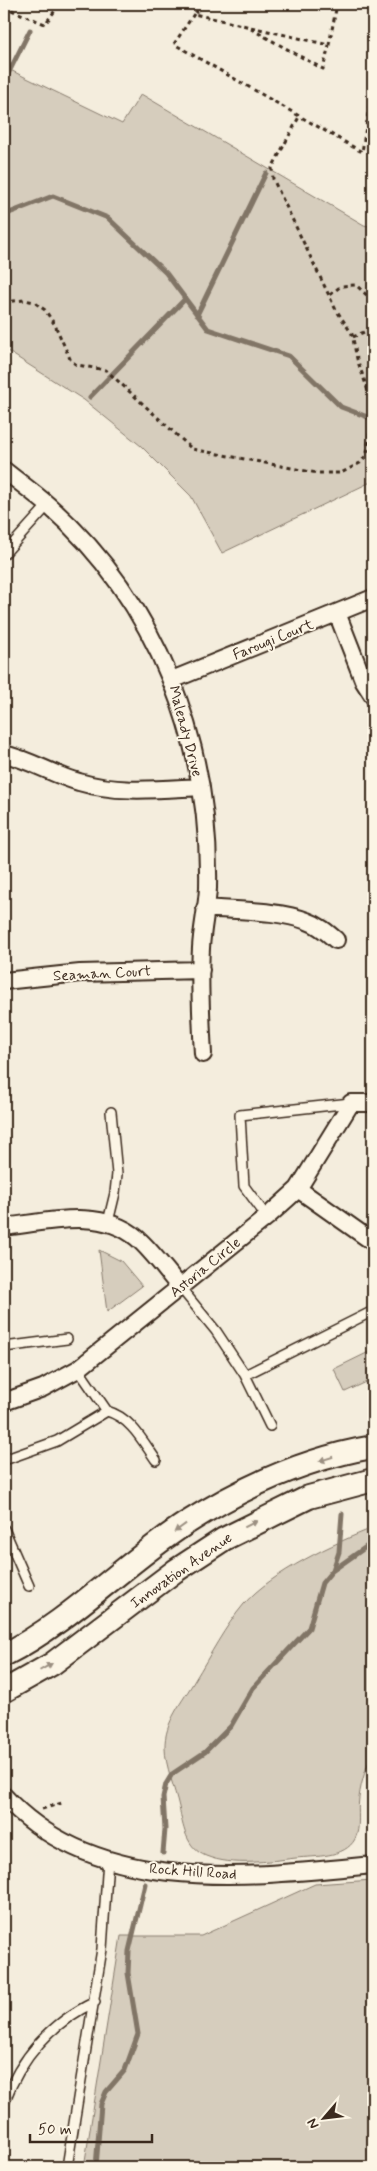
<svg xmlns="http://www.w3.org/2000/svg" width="377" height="2171" font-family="Mynerve,sans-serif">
	<rect width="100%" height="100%" fill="#f4eddd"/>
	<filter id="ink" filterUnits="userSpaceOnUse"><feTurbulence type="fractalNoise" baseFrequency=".02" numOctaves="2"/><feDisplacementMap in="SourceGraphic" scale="10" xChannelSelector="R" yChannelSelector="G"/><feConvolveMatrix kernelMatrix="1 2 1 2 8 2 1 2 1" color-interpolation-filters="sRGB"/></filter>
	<g filter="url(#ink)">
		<!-- green -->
		<path fill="#d6cdbd" stroke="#887c6e" d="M4 67 122 124 141 94 364 225 373 227V481L222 553 191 496 141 446 84 400 4 349Z
			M99 1250 121 1261 142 1286 107 1312Z
			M373 1350V1379L345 1392 334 1369Z
			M373 1528V1751C367 1766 361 1781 359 1798 357 1811 361 1827 355 1839 345 1858 315 1856 296 1858 269 1861 233 1867 206 1856 186 1848 183 1826 179 1807 175 1789 165 1765 165 1748 164 1722 183 1701 195 1680 211 1654 224 1628 244 1604 272 1572 334 1543 373 1528Z
			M373 1880V2167H84L121 1936H201L315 1884Z"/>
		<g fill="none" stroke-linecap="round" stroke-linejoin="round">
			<!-- stream -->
			<path stroke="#817466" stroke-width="5" d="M4 82 30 30
				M4 215 53 196 108 218 166 273 208 329 289 356 341 407 373 419
				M197 315 266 173
				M90 397 185 299
				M333 1570 339 1552 342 1514
				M163 1853 165 1829 163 1797 166 1784 172 1774 205 1752 231 1726 253 1688 309 1628 322 1583 332 1571 373 1542
				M96 2167 101 2104 106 2092 125 2070 138 2034 128 1973 129 1951 145 1884"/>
			<!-- lane casing -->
			<g stroke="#3b2a1e" stroke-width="12">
				<path id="lane" d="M4 554 48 505
					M267 1217 244 1186 240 1115 351 1103
					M108 1222 115 1193 117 1174 111 1112
					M180 1287 216 1331 245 1375 270 1426
					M4 1347 67 1339
					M245 1375 373 1311
					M107 1411C131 1418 142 1440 156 1460
					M4 1460 57 1441 107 1411 78 1369
					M4 1529 29 1586
					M4 2103C20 2058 52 2022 95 2002
					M67 2167 102 1949 108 1859"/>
			</g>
			<!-- street casing -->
			<g stroke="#3b2a1e" stroke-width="20">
				<path id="street" d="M4 470C19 482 34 493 48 505 158 602 211 744 208 888 207 908 202 928 201 948 199 984 201 1019 203 1054
					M337 613 364 682 373 696
					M172 680 373 598
					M4 754C31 760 53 775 79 782 119 794 160 789 201 787
					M205 908C236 911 278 910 307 921 319 925 328 933 336 940
					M4 981 80 973 201 970
					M298 1189 373 1242
					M4 1227C47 1222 101 1207 137 1238 153 1252 166 1271 180 1287
					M4 1402 43 1388 78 1369 267 1217 298 1189 351 1103H373
					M4 1796C96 1897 250 1877 373 1865"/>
			</g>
			<!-- secondary casing -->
			<g stroke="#3b2a1e" stroke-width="26">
				<path id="secondary" d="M4 1655C71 1621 122 1565 185 1524 241 1488 307 1458 373 1447
					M4 1691 52 1664 175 1571 224 1539 309 1497 373 1480"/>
			</g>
			<!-- path -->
			<path stroke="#3b2a1e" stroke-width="3" stroke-dasharray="4 4" stroke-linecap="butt" d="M203 4 194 14 329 45 337 4
				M4 7 45 24 60 4
				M194 14 174 44 362 152 373 82
				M251 29 323 69 329 45
				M330 295 341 286 356 285 372 300
				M4 302 25 300 34 302 45 310 55 325 71 361 77 365 106 370 192 449 317 473H341L360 463 367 454 373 405 357 359 352 334 335 308 273 179 272 168 300 115
				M353 337 373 328
				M42 1809 62 1803"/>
			<!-- lane -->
			<use href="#lane" stroke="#fcf5e5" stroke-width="9"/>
			<!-- street -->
			<use href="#street" stroke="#fcf5e5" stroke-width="16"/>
			<!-- secondary -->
			<use href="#secondary" stroke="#fcf5e5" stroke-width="22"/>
		</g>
		<!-- one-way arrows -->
		<defs><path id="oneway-solid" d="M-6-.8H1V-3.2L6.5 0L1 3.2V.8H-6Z" transform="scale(1.25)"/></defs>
		<g fill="#9c9082">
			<use href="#oneway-solid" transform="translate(326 1459) rotate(163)"/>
			<use href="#oneway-solid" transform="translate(251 1524) rotate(-27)"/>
			<use href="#oneway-solid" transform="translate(180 1528) rotate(144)"/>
			<use href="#oneway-solid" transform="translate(46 1667) rotate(-30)"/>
		</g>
	</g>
	<g text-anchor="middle" stroke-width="4" stroke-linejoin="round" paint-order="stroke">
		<!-- street labels -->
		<g font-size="15" fill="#3b2a1e" stroke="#fcf5e5">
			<text transform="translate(273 639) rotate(-22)" y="5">Farougi Court</text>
			<text transform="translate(186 731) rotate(75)" y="5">Maleady Drive</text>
			<text transform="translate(102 973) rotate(-3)" y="5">Seaman Court</text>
			<text transform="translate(205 1267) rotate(-39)" y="5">Astoria Circle</text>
			<text transform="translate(181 1570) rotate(-35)" y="5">Innovation Avenue</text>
			<text transform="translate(193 1871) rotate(4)" y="5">Rock Hill Road</text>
		</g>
	</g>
	<!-- margin -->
	<rect width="377" height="2171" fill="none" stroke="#fcf5e5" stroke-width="20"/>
	<rect x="10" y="10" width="357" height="2151" fill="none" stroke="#3b2a1e" stroke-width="2" filter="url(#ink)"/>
	<!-- north arrow -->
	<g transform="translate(324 2118) rotate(242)" stroke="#fcf5e5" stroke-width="4" paint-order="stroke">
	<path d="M0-4L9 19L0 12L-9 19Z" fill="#3b2a1e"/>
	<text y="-8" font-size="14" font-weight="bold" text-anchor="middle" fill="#3b2a1e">N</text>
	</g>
	<!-- scale -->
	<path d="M30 2134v8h122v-8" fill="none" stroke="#3b2a1e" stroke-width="2.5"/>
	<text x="38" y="2134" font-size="15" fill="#3b2a1e" stroke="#fcf5e5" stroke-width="4" paint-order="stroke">50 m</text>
</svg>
